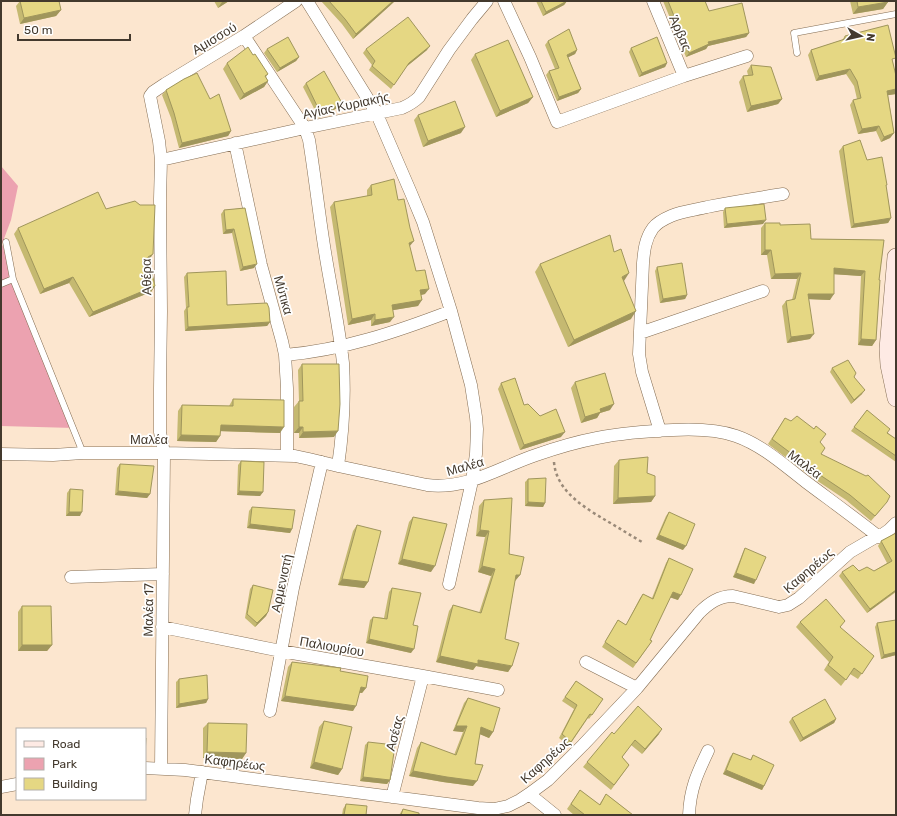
<svg xmlns="http://www.w3.org/2000/svg" width="897" height="816" font-family="Rubik,sans-serif">
	<rect width="100%" height="100%" fill="#fce6cf"/>
	<!-- green -->
	<path fill="#eca2b0" d="M1 166 18 186 11 220 2 244 74 428 1 426Z"/>
	<g fill="none" stroke-linecap="round" stroke-linejoin="round">
		<!-- lane casing -->
		<g stroke="#846d53" stroke-width="7">
			<path id="lane" d="M797 53 794 33 896 14
				M6 242 13 279 83 453
				M1 284 13 279"/>
		</g>
		<!-- street casing -->
		<g stroke="#846d53" stroke-width="13">
			<path id="street" d="M307 1 376 112 411 193 423 222 451 311 471 385 476 417 477 429 476 454 472 481 449 584
				M504 1 530 57 557 122 684 76 747 56
				M653 1 684 76
				M244 36 299 119 305 128 309 140C315 177 319 215 325 252 331 289 339 326 343 363 345 397 343 432 338 466
				M235 143 261 265 282 341 285 355 287 388V456
				M161 160 305 128 402 108C409 105 414 102 419 97L449 50 472 19 487 1
				M640 333 763 291
				M285 355C343 350 396 332 451 311
				M660 431 642 372 639 354 643 263C644 251 645 239 653 228 657 223 664 219 671 216 682 211 695 210 707 207 732 202 757 198 783 194
				M1 454 53 455 83 453H164L295 456 309 459 338 466 427 485C467 490 500 467 536 455 556 448 576 442 597 438 622 433 648 431 673 430 693 429 716 429 736 436 762 445 784 465 806 482 830 500 855 518 879 537L889 530 896 523
				M71 577 163 574
				M162 627 281 651 423 676 498 690
				M586 662 637 688
				M270 711 293 588 322 462
				M145 768 185 770 478 808 494 809 508 806 520 800 529 794 548 780 583 745 637 688 699 613C709 603 719 596 733 596L779 607 788 605 799 598 850 552 874 538V533
				M161 768 164 453 160 432V388L161 311 160 199 161 160 159 141 150 96 153 92 165 84 244 36 296 1
				M1 787 17 784
				M529 794 555 815
				M392 797 423 676
				M195 815 197 799 202 772
				M689 815C690 789 697 774 708 751"/>
		</g>
		<!-- secondary casing -->
		<g stroke="#846d53" stroke-width="18">
			<path id="secondary" d="M896 257 888 349 889 365 896 398"/>
		</g>
		<!-- path -->
		<path stroke="#9a8a79" stroke-width="2.5" stroke-dasharray="3 3" stroke-linecap="butt" d="M554 462C556 491 585 508 607 521 619 528 630 535 642 542"/>
		<!-- lane -->
		<use href="#lane" stroke="#fff" stroke-width="6"/>
		<!-- street -->
		<use href="#street" stroke="#fff" stroke-width="12"/>
		<!-- secondary -->
		<use href="#secondary" stroke="#feeae4" stroke-width="17"/>
	</g>
	<!-- wall -->
	<path fill="#c5b971" d="M20 1H59L61 10 56 16 20 24 16 6Z
		M214 1H229L218 8Z
		M321 1H395L353 39 342 24Z
		M536 1H567L564 5 543 16Z
		M663 1H705L709 11 749 33 746 37 708 46 706 49 686 57Z
		M850 1H888V2L883 9 853 14Z
		M845 36 893 62 896 94 888 95 894 133 890 138 881 142 876 131 858 134 850 105 853 100 857 99 854 86 846 74 816 81 808 55 811 50 842 40Z
		M548 41 577 50 575 54 568 57 581 89 578 93 557 101 546 75 549 71 555 69 545 45Z
		M631 48 667 63 665 67 639 77 629 52Z
		M267 49 299 57 296 61 277 72 264 53Z
		M366 49 427 50 406 67 391 89 369 70 372 65 363 53Z
		M475 54 533 97 528 103 496 117 471 60Z
		M227 63 268 74 266 77 268 81 264 87 240 100 223 69Z
		M751 65 782 99 778 104 747 112 739 82 743 76 748 75 747 71Z
		M306 83 339 107 319 118 303 87Z
		M166 90 210 99 231 131 228 136 179 148 171 118 162 95Z
		M418 115 461 133 423 147 414 120Z
		M843 146 867 160 886 186 891 218 888 223 851 228 839 151Z
		M371 185 398 200 416 271 425 294 421 295 418 306 393 310 390 322 371 326V320L348 325 330 207 334 202 367 196V190Z
		M245 208 254 268 240 271 232 233 223 234 221 214 224 210Z
		M725 208 763 224 724 228 723 212Z
		M106 209 149 260 155 286 151 292 89 317 69 283 40 294 14 234 18 228Z
		M765 223 780 225 811 239 884 240 879 280 876 340 872 346 858 345 861 276 834 274 830 300 809 299 810 339 787 343 782 306 786 301 792 300 797 279H771L767 255H761V228Z
		M614 252 624 281 631 319 568 347 535 272 540 264Z
		M657 267 687 295 685 299 660 303 655 271Z
		M187 273 227 305 270 322 267 326 185 331 184 311 186 308 184 277Z
		M302 364 334 437 299 438V433H294V407L299 401 298 370Z
		M832 368 854 377 862 394 851 404 830 372Z
		M575 382 610 410 600 413 597 418 581 423 571 388Z
		M501 383 524 405 561 437 520 450 498 389Z
		M233 399 280 433 220 431V436L216 442 177 441 178 411 182 405 229 406Z
		M867 410 888 433 896 439V462L851 431Z
		M785 418 820 442 821 454 883 507 871 521 846 500 816 480 768 444Z
		M619 460 647 473 655 496 651 502 613 504 614 466Z
		M241 461 263 492 260 496 237 495 238 465Z
		M120 464 150 494 147 498 115 495 117 468Z
		M528 479 545 503 543 507 525 506V482Z
		M70 489 80 516H66L67 493Z
		M484 500 520 575 515 581 505 639 512 666 508 672 476 666 473 670 436 662 449 611 453 605 479 613 491 576 478 572 485 537 476 536 479 506Z
		M252 507 292 529 290 533 247 528 249 511Z
		M669 512 683 550 656 539 666 516Z
		M413 517 431 572 398 564 409 522Z
		M357 525 368 582 364 588 338 585 353 531Z
		M896 533V592L867 613 839 576 842 572 874 571 887 563 878 546 881 541Z
		M745 548 754 584 733 577 743 552Z
		M669 558 678 600 670 597 650 640 652 641 633 668 602 647 618 620 626 625 640 598 643 594 652 598 666 563Z
		M253 585 268 612 266 616 255 627 245 618 250 589Z
		M392 588 413 625 411 653 366 643 370 620 373 617 384 618 389 592Z
		M22 606 52 645 47 651H18V612Z
		M800 622 840 628 874 656 858 679 850 674 841 686 824 670 829 662 796 627Z
		M877 623 896 655 881 659 875 627Z
		M292 662 340 671 366 688 362 693H359L353 711 281 701 288 667Z
		M179 679 208 699 206 703 176 708V682Z
		M576 681 603 699 589 719 588 718 569 746 559 738 574 709 562 701Z
		M468 698 493 732 489 738 480 734 475 764 473 786 443 782 409 776 417 748 421 742 454 755 463 732 453 731 464 703Z
		M792 718 836 719 834 723 800 742 789 722Z
		M324 721 342 769 338 775 310 768 319 727Z
		M208 723 246 753 242 759 203 758V728Z
		M614 734H659L642 754 631 745 622 757 629 765 611 790 583 767 587 762Z
		M368 742 390 780 387 784 360 781 365 745Z
		M733 753 750 760 753 755 764 786 762 790 723 774 730 757Z
		M580 790 599 805 606 794 633 815H574L567 809Z
		M346 804 366 815H342L343 809Z
		M403 809 419 815H399Z"/>
	<!-- shaded-wall -->
	<path fill="#a0965c" d="M224 1H229L218 8 222 2Z
		M393 1H395L353 39 356 34Z
		M567 1 564 5 543 16 546 12Z
		M888 2 883 9 853 14 858 7Z
		M61 10 56 16 20 24 24 18Z
		M749 33 746 37 708 46 706 49 686 57 689 53 708 42Z
		M430 46 427 50 406 67 409 63Z
		M577 50 575 54 565 59 567 55Z
		M299 57 296 61 277 72 280 68Z
		M667 63 665 67 639 77 642 73Z
		M850 69 846 74 816 81 819 76Z
		M268 81 264 87 240 100 244 94Z
		M581 89 578 93 557 101 559 97Z
		M896 89V94L883 96 887 91Z
		M533 97 528 103 496 117 500 111Z
		M782 99 778 104 747 112 751 106Z
		M342 103 339 107 319 118 321 114Z
		M879 126 876 131 858 134 862 129Z
		M465 127 461 133 423 147 428 141Z
		M231 131 228 136 179 148 182 143Z
		M894 133 890 138 881 142 884 137Z
		M891 218 888 223 851 228 854 224Z
		M766 220 763 224 724 228 727 224Z
		M234 229 232 233 223 234 226 230Z
		M414 241 409 247V243Z
		M765 250H771L767 255H761Z
		M153 254 149 260 148 257Z
		M257 264 254 268 240 271 243 267Z
		M834 268 865 271 861 276 830 274Z
		M629 273 624 281 617 285 622 277Z
		M801 273 797 279H771L775 274Z
		M73 277 69 283 40 294 44 289Z
		M155 286 151 292 89 317 93 312Z
		M429 289 425 294 416 296 420 290Z
		M808 294H834L830 300 805 299Z
		M687 295 685 299 660 303 663 299Z
		M422 300 418 306 388 311 392 305Z
		M636 311 631 319 568 347 574 340Z
		M375 314 371 320 348 325 352 319Z
		M394 317 390 322 371 326 375 320Z
		M270 322 267 326 185 331 188 327Z
		M814 334 810 339 787 343 791 337Z
		M861 339 876 340 872 346 858 345Z
		M865 390 862 394 851 404 854 400Z
		M614 404 610 410 600 413 597 418 581 423 585 417 600 409Z
		M221 425 284 427 280 433 216 431Z
		M299 427H303L299 433H294Z
		M338 431 334 437 299 438 303 432Z
		M565 432 561 437 520 450 524 445Z
		M181 435 220 436 216 442 177 441Z
		M118 491 150 494 147 498 115 495Z
		M239 491 263 492 260 496 237 495Z
		M655 496 651 502 613 504 618 498Z
		M528 502 545 503 543 507 525 506Z
		M69 512H82L80 516H66Z
		M250 524 292 529 290 533 247 528Z
		M480 530 489 531 485 537 476 536Z
		M659 535 686 546 683 550 656 539Z
		M402 559 435 566 431 572 398 564Z
		M482 566 495 569 491 576 478 572Z
		M736 573 756 580 754 584 733 577Z
		M516 575H520L515 581H512Z
		M342 579 368 582 364 588 338 585Z
		M896 590V591L867 613 870 609Z
		M673 592 681 595 678 600 669 597Z
		M268 612 266 616 255 627 257 623Z
		M369 639 414 649 411 653 366 643Z
		M22 645H52L47 651H18Z
		M896 652V655L881 659 884 655Z
		M440 656 478 660 512 666 508 672 476 666 473 670 436 662Z
		M361 687 366 688 362 693 357 692Z
		M285 696 356 706 353 711 281 701Z
		M208 699 206 703 176 708 179 704Z
		M836 719 834 723 800 742 803 738Z
		M456 726H467L463 732 453 731Z
		M481 727 493 732 489 738 477 733Z
		M662 729 659 734 642 754 645 749Z
		M207 752 246 753 242 759 203 758Z
		M314 762 342 769 338 775 310 768Z
		M726 770 764 786 762 790 723 774Z
		M413 771 477 781 473 786 443 782 409 776Z
		M363 777 390 780 387 784 360 781Z"/>
	<!-- building -->
	<path fill="#e5d783" stroke="#a0965c" d="M20 1H59L61 10 24 18Z
		M329 1H393L356 34 345 19Z
		M541 1H567L546 12Z
		M668 1H705L709 11 742 3 749 33 708 42 709 44 689 53Z
		M857 1H888V2L858 7Z
		M408 17 430 46 409 63 394 85 372 66 375 61 366 49Z
		M888 25 896 58 892 59 896 76V89L887 91 894 133 884 137 879 126 862 129 853 100 861 98 857 81 850 69 819 76 811 50 845 39V36Z
		M569 29 577 50 567 55 581 89 559 97 549 71 559 68 548 41Z
		M288 37 299 57 280 68 267 49Z
		M657 37 667 63 642 73 631 48Z
		M508 40 533 97 500 111 475 54Z
		M248 47 253 55 255 54 268 74 265 76 268 81 244 94 227 63Z
		M751 65 771 67 782 99 751 106 743 76 753 75Z
		M324 71 342 103 321 114 306 83Z
		M197 73 210 99 219 94 231 131 182 143 174 113 166 90 184 79Z
		M455 101 465 127 428 141 418 115Z
		M860 140 867 160 882 157 887 185H886L891 218 854 224 843 146Z
		M394 179 398 200 404 199 410 228 414 241 409 243 416 271 425 270 429 289 420 290 422 300 392 305 394 317 375 320V314L352 319 334 202 372 195 371 185Z
		M98 192 106 209 135 201 140 205H155L153 254 148 257 155 286 93 312 73 277 44 289 18 228Z
		M764 204 766 220 727 224 725 208Z
		M245 208 257 264 243 267 234 229 226 230 224 210Z
		M765 223H780V225L810 224 811 239 884 240 879 280H880L876 340 861 339 865 271 834 268V294H808L814 334 791 337 786 301 795 299 801 273 775 274 771 250H765Z
		M610 235 614 252 621 249 629 273 622 277 636 311 574 340 540 264Z
		M682 263 687 295 663 299 657 267Z
		M226 271 227 305 267 303 269 308 270 322 188 327 187 307H189L187 273Z
		M848 360 856 373 854 377 865 390 854 400 832 368Z
		M302 364H339L340 404 338 431 303 432V427H299V401H303Z
		M605 373 614 404 600 409 601 412 585 417 575 382Z
		M515 378 524 405 528 404 540 416 556 409 565 432 524 445 501 383Z
		M233 399 284 400V427L221 425 220 436 181 435 182 405 233 406Z
		M867 410 890 429 887 433 896 439V456L854 427Z
		M797 416 814 429 816 426 826 434 820 442 825 448 821 454 866 476 868 475 890 496 887 502 875 516 850 495 820 475 772 439 785 418 791 421Z
		M648 457 647 473 655 476V496L618 498 619 460Z
		M241 461 264 462 263 492 239 491Z
		M120 464 154 466 150 494 118 491Z
		M546 478 545 503 528 502V479Z
		M70 489 83 490 82 512H69Z
		M512 498 509 554 524 557 520 575H516L505 639 519 643 512 666 478 660V664L440 656 453 605 481 613 495 569 482 566 489 531 480 530 484 500Z
		M252 507 295 510 292 529 250 524Z
		M669 512 695 524 686 546 659 535Z
		M413 517 447 524 435 566 402 559Z
		M357 525 381 531 368 582 342 579Z
		M896 533V590L870 609 842 572 853 565 859 571 867 567 874 571 892 561 881 541Z
		M745 548 766 557 756 580 736 573Z
		M669 558 693 569 681 595 673 592 650 640 652 641 636 663 605 642 618 620 626 625 643 594 653 599Z
		M253 585 273 590 268 612 257 623 247 614Z
		M392 588 421 593 413 625 418 626 414 649 369 639 373 617 387 619Z
		M826 599 845 621 840 627 874 656 862 674 854 668 846 680 828 665 833 657 800 622Z
		M22 606H51L52 645H22Z
		M896 620V652L884 655 877 623Z
		M292 662 341 668 340 671 368 676 366 688 361 687 356 706 285 696Z
		M207 675 208 699 179 704V679Z
		M576 681 603 699 592 715 590 714 571 742 562 734 577 705 565 697Z
		M468 698 500 708 493 732 481 727 475 764 483 765 477 781 447 777 413 771 421 742 456 755 467 726H456Z
		M825 699 836 719 803 738 792 718Z
		M638 706 662 729 645 749 635 740 622 757 629 765 614 785 587 762 612 732 614 734Z
		M324 721 352 727 342 769 314 762Z
		M208 723 247 724 246 753 207 752Z
		M145 738H146L145 754Z
		M368 742 395 745 390 780 363 777Z
		M733 753 751 760 753 755 774 765 764 786 726 770Z
		M580 790 600 805 606 794 633 815H585L571 804Z
		M346 804 367 806 366 815H344Z
		M403 809 419 813V815H401Z"/>
	<g text-anchor="middle" stroke-width="3.5" stroke-linejoin="round" paint-order="stroke">
		<!-- street labels -->
		<g font-size="13" fill="#43392d" stroke="#fff">
			<text transform="translate(681 33) rotate(67)" y="5">Άρβας</text>
			<text transform="translate(214 38) rotate(-31)" y="5">Αμισσού</text>
			<text transform="translate(346 105) rotate(-12)" y="5">Αγίας Κυριακής</text>
			<text transform="translate(146 277) rotate(-91)" y="5">Αθέρα</text>
			<text transform="translate(284 295) rotate(74)" y="5">Μύτικα</text>
			<text x="149" y="444">Μαλέα</text>
			<text transform="translate(805 464) rotate(37)" y="5">Μαλέα</text>
			<text transform="translate(465 466) rotate(-16)" y="5">Μαλέα</text>
			<text transform="translate(808 570) rotate(-41)" y="5">Καφηρέως</text>
			<text transform="translate(281 583) rotate(-78)" y="5">Αρμενιστή</text>
			<text transform="translate(148 610) rotate(-89)" y="5">Μαλέα 17</text>
			<text transform="translate(332 646) rotate(10)" y="5">Παλιουρίου</text>
			<text transform="translate(394 733) rotate(-75)" y="5">Ασέας</text>
			<text transform="translate(545 760) rotate(-42)" y="5">Καφηρέως</text>
			<text transform="translate(235 762) rotate(7)" y="5">Καφηρέως</text>
		</g>
	</g>
	<!-- border -->
	<rect width="897" height="816" fill="none" stroke="#43392d" stroke-width="4"/>
	<!-- legend -->
	<rect x="16" y="728" width="130" height="72" fill="#ffffff" stroke="#b4b0ab"/>
	<rect x="24" y="741" width="20" height="6" fill="#feeae4" stroke="#b4b0ab"/>
	<text x="52" y="748" font-size="12" fill="#43392d">Road</text>
	<rect x="24" y="758" width="20" height="12" fill="#eca2b0" stroke="#b4b0ab"/>
	<text x="52" y="768" font-size="12" fill="#43392d">Park</text>
	<rect x="24" y="778" width="20" height="12" fill="#e5d783" stroke="#b4b0ab"/>
	<text x="52" y="788" font-size="12" fill="#43392d">Building</text>
	<!-- north arrow -->
	<g transform="translate(861 36) rotate(98)" stroke="#ffffff" stroke-width="3" paint-order="stroke">
	<path d="M0-3L7 15L0 10L-7 15Z" fill="#43392d"/>
	<text y="-6" font-size="11" font-weight="bold" text-anchor="middle" fill="#43392d">N</text>
	</g>
	<!-- scale -->
	<path d="M18 34v6h112v-6" fill="none" stroke="#43392d" stroke-width="2"/>
	<text x="24" y="34" font-size="12" fill="#43392d" stroke="#ffffff" stroke-width="3" paint-order="stroke">50 m</text>
</svg>
